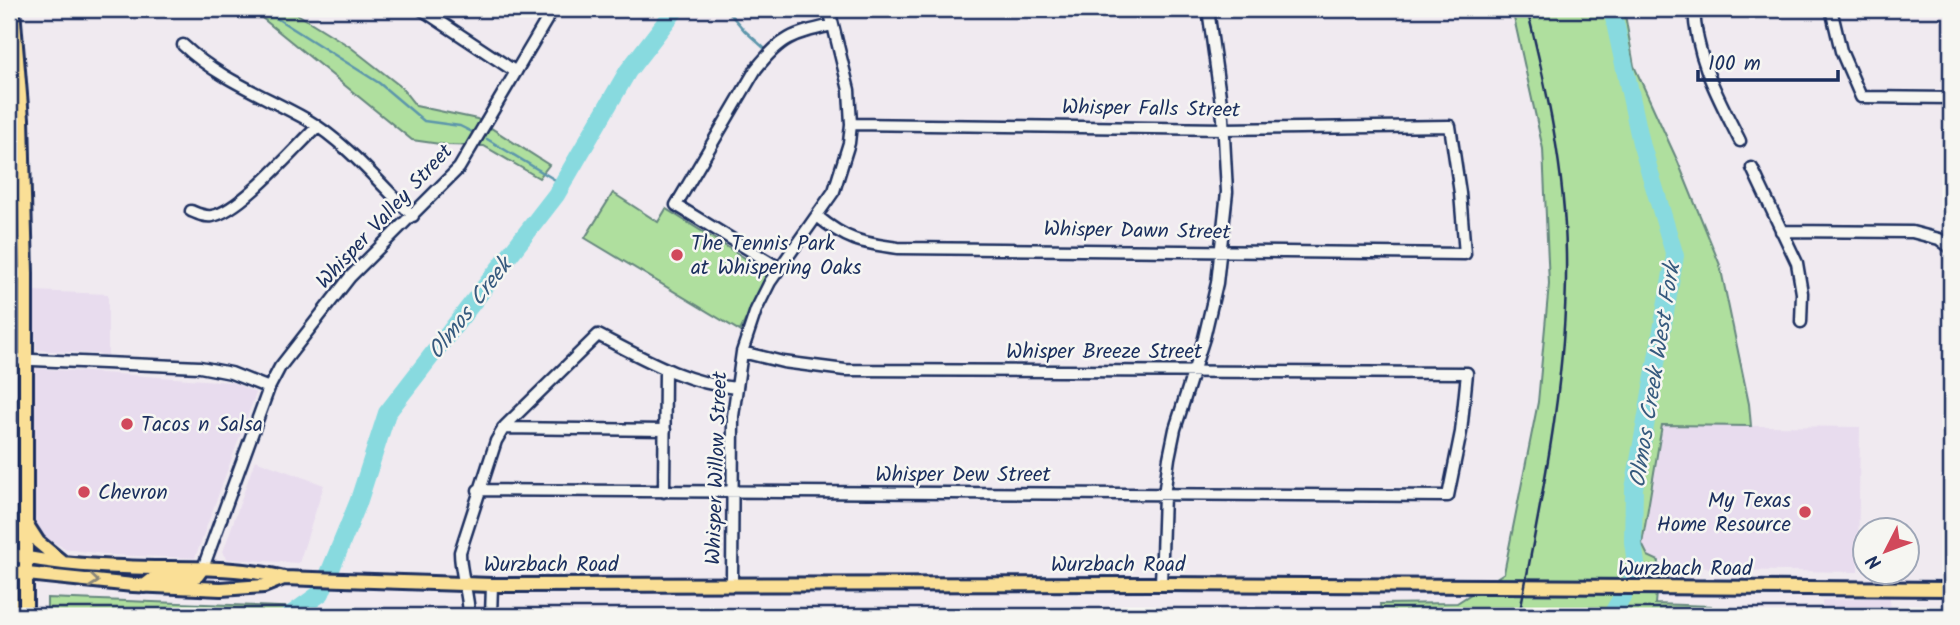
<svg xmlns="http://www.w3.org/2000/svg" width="1960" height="625" font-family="Kalam,sans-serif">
	<rect width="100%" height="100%" fill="#f0eaf0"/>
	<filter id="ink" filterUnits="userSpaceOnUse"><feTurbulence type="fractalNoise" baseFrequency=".0143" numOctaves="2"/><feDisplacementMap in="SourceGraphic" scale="14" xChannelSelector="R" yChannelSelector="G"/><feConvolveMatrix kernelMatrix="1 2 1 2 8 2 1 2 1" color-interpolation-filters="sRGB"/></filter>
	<g filter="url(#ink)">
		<!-- built -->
		<path fill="#e8dcee" d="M33 291 108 294V355L36 350Z
			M31 368 232 382 256 393 195 558 110 555 66 549 43 537 36 527 30 457Z
			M1662 425 1860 427 1858 572 1723 570 1659 561 1648 556 1642 544Z
			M255 460 324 485 299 563 227 559 223 552Z
			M1890 597 1891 616H1822V600Z"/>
		<!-- green -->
		<path fill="#afdf9e" stroke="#65877e" stroke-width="2" d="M251 9H289L349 46 400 86 416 106 477 119 549 165 539 178 484 146 447 145 412 140Z
			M1512 9H1624L1634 66 1678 162 1720 265 1749 404 1751 426 1662 425 1642 544 1648 556 1659 561 1655 604 1711 606 1710 616H1381L1380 604 1457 603 1504 573 1538 402 1549 284 1543 149Z
			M613 193 658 222 666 209 769 273 740 331 585 238Z
			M47 598 436 613V616H47Z"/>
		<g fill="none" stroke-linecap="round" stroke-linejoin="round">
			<!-- stream -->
			<path stroke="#5c96ab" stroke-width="2.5" d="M262 9 379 83 424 121 460 126 472 132
				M726 9 744 30 764 48
				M487 139 562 184"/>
			<!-- river -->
			<path stroke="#88dadf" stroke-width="18" d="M289 616 321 593 358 503 387 413 556 195 628 71 676 9
				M1611 616 1637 571 1633 542 1634 489 1675 256 1641 143 1612 9"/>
			<!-- minor casing -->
			<g stroke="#1b2f5e" stroke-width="15">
				<path id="minor" d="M421 9 516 72
					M1694 9C1696 59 1718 97 1740 141
					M1831 9 1841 51 1861 97 1951 98
					M183 45C219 79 263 95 306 119 347 143 379 183 413 216
					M1752 168 1797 263 1802 293 1801 322
					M191 211C198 214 204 217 212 216 240 212 295 148 317 127
					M817 216C846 240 861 243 898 248L1465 254 1460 193 1450 126 1224 129 851 124
					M1781 231 1912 232 1939 239 1951 248
					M779 268 676 205 756 69C782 36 793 34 833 25
					M9 274 26 273
					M9 359 200 367 231 373 269 388
					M503 428 665 430
					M478 490 1448 496 1461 432 1467 373 845 370 783 362 742 352
					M664 492 665 369
					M203 568 269 388 280 367 350 277 459 168 553 9
					M732 583 733 416 742 352 756 310 770 282 834 191 849 143 851 124 849 90 829 9
					M1161 584 1164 495 1169 458 1175 429 1204 338 1217 283 1227 192 1223 118 1208 9
					M469 616C469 594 460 574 460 552L496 441 505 426 598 335C643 358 684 383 736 388
					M491 616 492 585"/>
			</g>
			<!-- major casing -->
			<g stroke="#1b2f5e" stroke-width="18">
				<path id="major" d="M13 9 22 119 26 273V616
					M9 401V430
					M9 519 11 612 13 616
					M27 525 38 542 62 562
					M9 554C56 565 106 567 154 568 198 568 241 567 284 578L492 585 1161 584 1951 589
					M9 570 27 574 133 585 221 589 264 586 284 578
					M144 586 157 576H197L203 568"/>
			</g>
			<!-- minor -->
			<use href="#minor" stroke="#f6f6f2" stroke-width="10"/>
			<!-- major -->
			<use href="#major" stroke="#fadf96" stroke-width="12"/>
			<!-- rail -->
			<path stroke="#1b2f5e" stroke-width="2.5" d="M1519 616C1542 497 1568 376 1566 254 1565 171 1547 89 1527 9"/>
		</g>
		<!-- one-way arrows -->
		<defs><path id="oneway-chevron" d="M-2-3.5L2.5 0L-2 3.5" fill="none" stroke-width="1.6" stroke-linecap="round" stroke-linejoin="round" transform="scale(1.75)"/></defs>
		<use stroke="#8a877a" href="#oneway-chevron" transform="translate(94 581) rotate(6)"/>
	</g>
	<!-- markers -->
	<g fill="#d1495b" stroke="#f6f6f2" stroke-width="2.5">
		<circle cx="677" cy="255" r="7"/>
		<circle cx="127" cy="424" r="7"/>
		<circle cx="84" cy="492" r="7"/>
		<circle cx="1805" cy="512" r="7"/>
	</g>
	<g text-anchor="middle" stroke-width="5" stroke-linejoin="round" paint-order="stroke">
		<!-- street labels -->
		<g font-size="21" fill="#1b2f5e" stroke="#f6f6f2">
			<text transform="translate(1151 108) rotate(1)" y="7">Whisper Falls Street</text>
			<text transform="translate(384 216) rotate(-47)" y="7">Whisper Valley Street</text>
			<text transform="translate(1137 230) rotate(1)" y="7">Whisper Dawn Street</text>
			<text x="1104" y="358">Whisper Breeze Street</text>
			<text transform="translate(716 468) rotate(-88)" y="7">Whisper Willow Street</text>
			<text x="963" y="481">Whisper Dew Street</text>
			<text x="551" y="571">Wurzbach Road</text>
			<text x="1118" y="571">Wurzbach Road</text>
			<text x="1685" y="575">Wurzbach Road</text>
		</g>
		<!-- poi labels -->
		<g font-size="21" fill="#1b2f5e" stroke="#f6f6f2" text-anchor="start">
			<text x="691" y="250">The Tennis Park<tspan x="691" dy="24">at Whispering Oaks</tspan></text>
			<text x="141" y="431">Tacos n Salsa</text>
			<text x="98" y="499">Chevron</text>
			<text x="1791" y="507" text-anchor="end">My Texas<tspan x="1791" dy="24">Home Resource</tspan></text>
		</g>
		<!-- water labels -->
		<g font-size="23" font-style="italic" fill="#365a7e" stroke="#f6f6f2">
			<text transform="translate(469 308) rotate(-52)" y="8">Olmos Creek</text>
			<text transform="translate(1654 375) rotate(-81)" y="8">Olmos Creek West Fork</text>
		</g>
	</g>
	<!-- margin -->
	<rect width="1960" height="625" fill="none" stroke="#f6f6f2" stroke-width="35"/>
	<rect x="18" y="18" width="1925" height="590" fill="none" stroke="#1b2f5e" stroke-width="2.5" filter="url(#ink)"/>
	<!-- north arrow -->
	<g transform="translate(1886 551) rotate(228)"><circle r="33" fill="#f6f6f2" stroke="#9ea6b7" stroke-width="2"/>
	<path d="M0-5L12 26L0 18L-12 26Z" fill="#d1495b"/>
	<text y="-10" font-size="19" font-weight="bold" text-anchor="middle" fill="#1b2f5e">N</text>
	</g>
	<!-- scale -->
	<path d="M1698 70v10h140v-10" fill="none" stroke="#1b2f5e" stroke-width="3.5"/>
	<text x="1708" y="70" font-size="21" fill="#1b2f5e" stroke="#f6f6f2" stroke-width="5" paint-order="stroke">100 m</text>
</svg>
